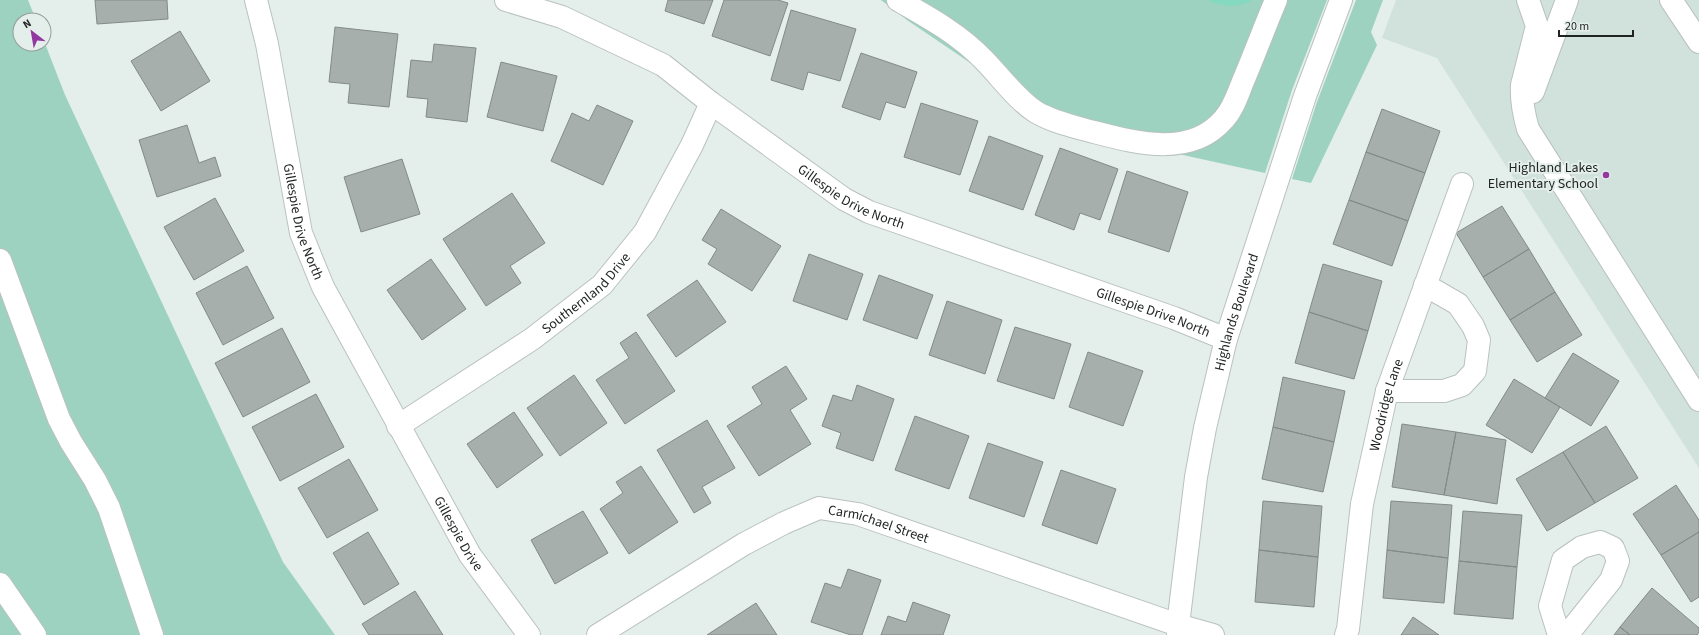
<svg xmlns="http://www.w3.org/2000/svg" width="1699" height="635" font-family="'Source Sans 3',sans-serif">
	<rect width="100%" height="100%" fill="#e4eeea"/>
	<!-- built -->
	<path fill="#d0e2db" d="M1396 0H1699V468L1437 58 1382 38Z"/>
	<!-- green -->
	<path fill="#9dd2c0" d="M0 0H28L36 20H20V44H44V41L65 95 283 562 335 635H0Z
		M881 0H1327L1292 90 1265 173 1069 130 907 20Z
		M1356 0H1383L1371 32 1377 45 1311 183 1292 179 1317 102Z"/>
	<!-- water -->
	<path fill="#84d9be" d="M1208 0H1252C1241 8 1220 7 1208 0Z"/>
	<!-- building -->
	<path fill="#a6afac" stroke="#828b88" d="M95 0H167L168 19 97 24Z
		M668 0H713L704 24 665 11Z
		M724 0H778L788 3 770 56 712 36Z
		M791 10 856 29 840 81 808 72 803 90 771 80Z
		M335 27 398 34 389 107 348 103 350 84 329 82Z
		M180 31 210 81 161 111 131 61Z
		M434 44 476 48 467 122 426 117 428 99 407 97 411 60 432 62Z
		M861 53 917 72 905 108 886 102 880 120 842 107Z
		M501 62 557 76 543 131 487 117Z
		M921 103 978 121 960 175 904 157Z
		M597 105 633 121 603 185 551 161 572 113 589 121Z
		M1382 109 1440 131 1425 173 1366 152Z
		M187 125 199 163 215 157 221 176 157 197 139 140Z
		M989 136 1043 156 1023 210 969 191Z
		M1060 148 1118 169 1100 220 1080 213 1074 230 1035 215Z
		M1366 152 1425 173 1408 221 1349 200Z
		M402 159 420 214 361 232 344 177Z
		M1127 171 1188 192 1169 252 1108 232Z
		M512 193 545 243 510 266 521 283 486 306 443 239Z
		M215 198 244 251 194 280 164 227Z
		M1349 200 1408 221 1392 266 1333 244Z
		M1502 206 1529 249 1483 277 1456 233Z
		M721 209 781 246 752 291 708 264 717 249 702 240Z
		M1529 249 1555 292 1510 320 1483 277Z
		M809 254 863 274 847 320 793 301Z
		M431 259 466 309 422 340 387 290Z
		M1323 264 1382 281 1368 331 1309 312Z
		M247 266 274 318 223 345 196 293Z
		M879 275 933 295 917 339 863 320Z
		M697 280 726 322 676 357 647 315Z
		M1555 292 1582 335 1537 362 1510 320Z
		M947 301 1002 320 985 374 929 355Z
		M1309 312 1368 331 1354 379 1295 363Z
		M1015 327 1071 344 1054 399 997 381Z
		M282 328 310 382 243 417 215 363Z
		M636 332 675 391 625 424 596 380 629 358 620 343Z
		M1088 352 1143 371 1123 426 1069 407Z
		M1573 353 1619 381 1591 426 1545 398Z
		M786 366 807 399 790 410 811 444 759 476 727 426 762 404 752 387Z
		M574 375 607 423 560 456 527 408Z
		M1283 377 1345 391 1334 442 1273 427Z
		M1514 379 1560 407 1532 453 1486 425Z
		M857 385 894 399 873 461 836 448 841 433 822 426 833 395 852 401Z
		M316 394 344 447 280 481 252 427Z
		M514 412 543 455 497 488 467 444Z
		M915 416 969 436 949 489 895 470Z
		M707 420 735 468 702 487 711 503 694 513 657 450Z
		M1402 424 1456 432 1444 495 1392 487Z
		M1606 426 1638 478 1595 503 1563 452Z
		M1273 427 1334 442 1323 492 1262 479Z
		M1456 432 1506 440 1497 504 1444 495Z
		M988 443 1043 462 1024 517 969 498Z
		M1563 452 1595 503 1547 531 1516 479Z
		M349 459 378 510 327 538 298 488Z
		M641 466 678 522 629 554 600 509 623 493 616 482Z
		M1061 470 1116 489 1097 544 1042 525Z
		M1676 485 1699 520V532L1661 555 1633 514Z
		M1263 501 1322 506 1318 557 1259 550Z
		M1391 501 1452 505 1448 558 1387 550Z
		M583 511 608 553 555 584 531 540Z
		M1463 511 1522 515 1517 567 1459 561Z
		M368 532 399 584 364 605 333 553Z
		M1699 532V597L1691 602 1661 555Z
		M1259 550 1318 557 1314 607 1255 602Z
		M1387 550 1448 558 1444 603 1383 598Z
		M1459 561 1517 567 1513 619 1454 614Z
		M848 569 881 580 862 635H851L811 622 825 583 841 588Z
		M1652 588 1699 628V632L1697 635H1630L1620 627Z
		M415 591 443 635H369L362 624Z
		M913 602 950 615 943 635H881L888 616 906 622Z
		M756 603 777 635H707Z
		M1413 617 1439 635H1401Z
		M1620 627 1630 635H1614Z"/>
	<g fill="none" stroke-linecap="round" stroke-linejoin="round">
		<!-- minor casing -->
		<g stroke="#b9c2bf" stroke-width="24">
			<g id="minor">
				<path id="s1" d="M256 0 267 44 301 233 323 287 470 555 529 635"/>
				<path id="s2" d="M506 0 562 17 663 65 711 103 844 199 869 212 1174 318 1226 339"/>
				<path d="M898 0C928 17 959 34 983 59 1000 76 1016 99 1036 112 1053 122 1072 126 1090 131 1133 142 1190 159 1224 119 1234 108 1238 93 1244 79 1255 53 1265 26 1276 0"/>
				<path d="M1528 0 1537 26 1522 85C1521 100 1524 115 1528 129L1699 400"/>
				<path d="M1671 0 1699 42"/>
				<path d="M1533 92 1567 0"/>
				<path d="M0 260 59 419 71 442 95 480 109 508 152 635"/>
				<path d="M1387 391H1444L1462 385 1475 371 1479 340 1473 326 1458 304 1425 285"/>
				<path id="s3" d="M398 426 532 339 602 285 645 232 692 145 711 103"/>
				<path d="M0 584 35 635"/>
				<path id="s4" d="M598 635 744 544 784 523 819 508 858 514 1178 625 1213 635"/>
				<path id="s5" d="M1178 635V625L1196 477 1205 428 1226 339 1305 96 1341 0"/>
				<path id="s6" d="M1346 635 1348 629 1362 504 1387 391 1462 184"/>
				<path d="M1559 635 1550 606 1563 560 1582 547 1600 542 1613 548 1618 561 1611 580 1567 635"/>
			</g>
		</g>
		<!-- minor -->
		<use href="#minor" stroke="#fff" stroke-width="22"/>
	</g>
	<!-- markers -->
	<circle fill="#9337a1" stroke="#e4eeea" stroke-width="1.5" cx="1606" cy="175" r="4"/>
	<g text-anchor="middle" stroke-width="4" stroke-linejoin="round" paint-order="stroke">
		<!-- poi labels -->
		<g font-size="14" fill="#1f2322" stroke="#e4eeea" text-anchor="end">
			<text x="1598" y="172">Highland Lakes<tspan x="1598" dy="16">Elementary School</tspan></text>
		</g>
		<!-- street labels -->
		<g font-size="14" fill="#1f2322" stroke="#e4eeea">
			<text dy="5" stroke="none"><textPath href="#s2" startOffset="401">Gillespie Drive North</textPath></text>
			<text dy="5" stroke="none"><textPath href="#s1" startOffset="227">Gillespie Drive North</textPath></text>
			<text dy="5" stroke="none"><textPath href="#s3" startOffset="231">Southernland Drive</textPath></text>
			<text dy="5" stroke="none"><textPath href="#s2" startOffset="725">Gillespie Drive North</textPath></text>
			<text dy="5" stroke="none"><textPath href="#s5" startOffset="329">Highlands Boulevard</textPath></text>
			<text dy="5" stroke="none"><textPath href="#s6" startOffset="234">Woodridge Lane</textPath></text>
			<text dy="5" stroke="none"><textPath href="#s4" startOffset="317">Carmichael Street</textPath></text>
			<text dy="5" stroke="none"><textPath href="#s1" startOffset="577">Gillespie Drive</textPath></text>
		</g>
	</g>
	<!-- north arrow -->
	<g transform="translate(32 32) rotate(329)"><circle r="19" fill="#e4eeea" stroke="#959d9a"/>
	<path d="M0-3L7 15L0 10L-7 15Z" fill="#9337a1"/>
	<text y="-6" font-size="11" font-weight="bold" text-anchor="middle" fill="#1f2322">N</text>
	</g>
	<!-- scale -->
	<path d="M1559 30v6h74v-6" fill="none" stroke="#1f2322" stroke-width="2"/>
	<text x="1565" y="30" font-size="12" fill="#1f2322" stroke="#e4eeea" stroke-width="3" paint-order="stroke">20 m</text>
</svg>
